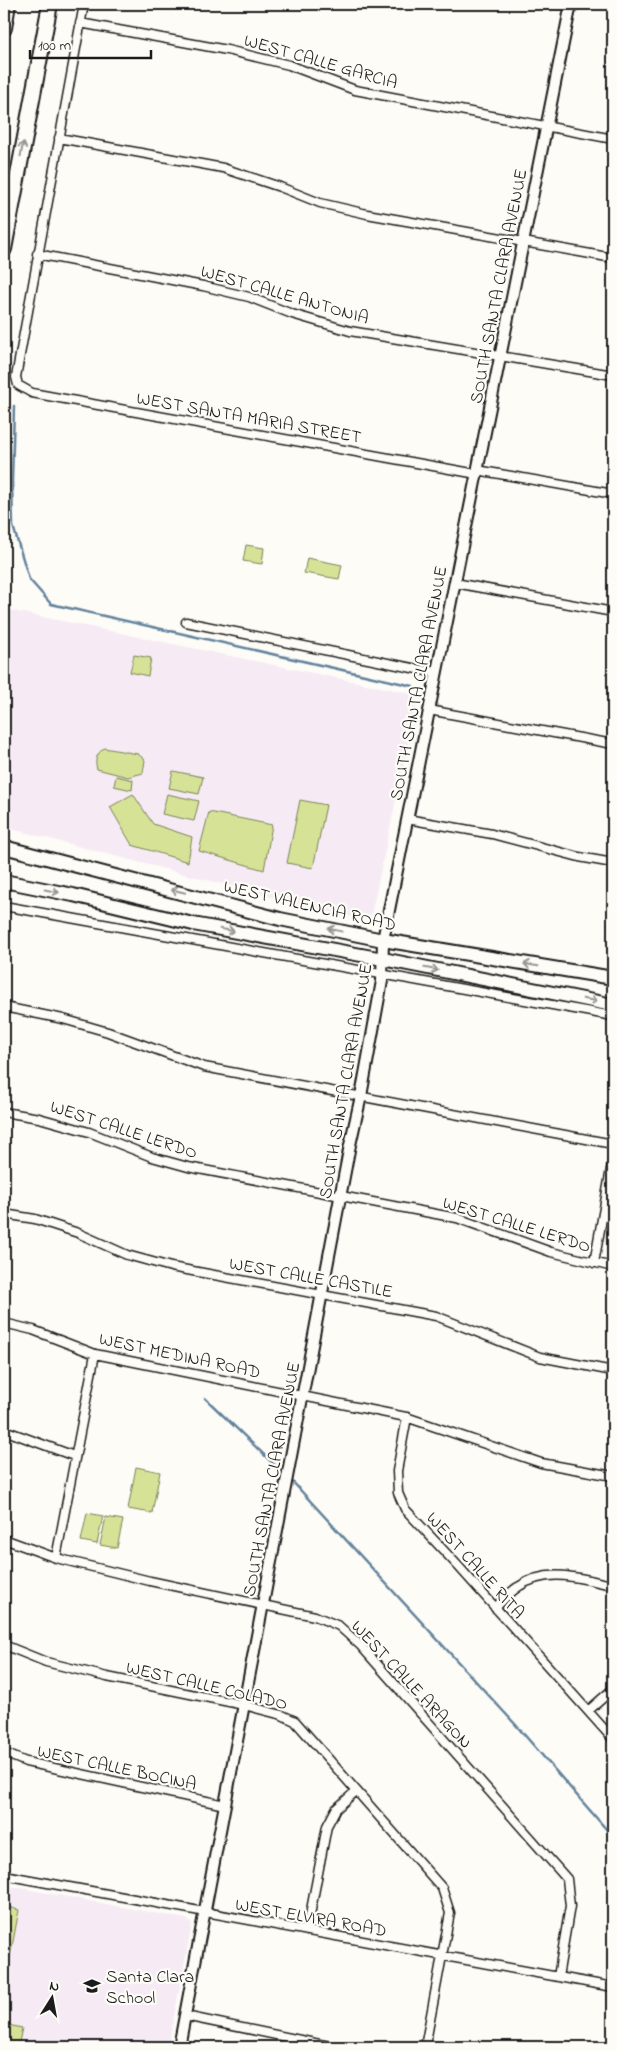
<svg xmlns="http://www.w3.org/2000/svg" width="617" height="2051" font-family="'Indie Flower',sans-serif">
	<rect width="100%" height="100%" fill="#fdfcf7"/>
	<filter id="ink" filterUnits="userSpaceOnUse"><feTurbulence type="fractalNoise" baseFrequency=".02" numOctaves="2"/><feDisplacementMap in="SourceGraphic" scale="10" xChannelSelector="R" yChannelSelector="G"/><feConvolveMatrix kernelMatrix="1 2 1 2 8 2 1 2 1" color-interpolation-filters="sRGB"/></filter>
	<g filter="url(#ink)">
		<!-- built -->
		<path fill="#f6ebf4" d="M4 609 419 695 370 920 336 914 4 827Z
			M4 1885 187 1919 192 1925 168 2047H4Z"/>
		<!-- green -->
		<path fill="#d6e397" stroke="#79805a" d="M246 545 264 548 262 564 243 561Z
			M307 558 342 565 339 579 304 573Z
			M134 655 151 658 148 676 130 672Z
			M104 748 138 754 145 760 143 773 128 777 97 769C94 759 97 754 104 748Z
			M173 771 203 777 199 794 169 788Z
			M116 776 133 780 132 790 114 786Z
			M133 794 153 824 192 837 188 862 132 845 110 807Z
			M167 794 199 801 194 821 162 814Z
			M300 800 326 805 313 868 287 863Z
			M209 812 272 825 264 870 199 851Z
			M136 1467 160 1472 152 1513 128 1509Z
			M87 1513 103 1516 97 1544 81 1541Z
			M106 1517 123 1520 117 1548 100 1545Z
			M4 1906 19 1910 10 1957 4 1956Z
			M4 2024 22 2028 18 2047H4Z"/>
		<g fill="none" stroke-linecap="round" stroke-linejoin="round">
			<!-- stream -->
			<path stroke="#63829b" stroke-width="2.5" d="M14 406 12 481 13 526 29 579 51 604 413 686
				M205 1398 285 1475
				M291 1480 515 1724 613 1837"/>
			<!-- minor casing -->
			<g stroke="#1c1c1c" stroke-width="11">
				<path id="minor" d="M84 4 16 377 18 385 32 393 477 474
					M80 23 227 50 289 65 355 90 613 139
					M59 138 223 168 280 187 320 203 367 214 613 258
					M37 254 203 286 249 297 292 314 350 331 613 375
					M477 470 613 494
					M455 583 613 612
					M186 622 437 673
					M429 710 613 744
					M407 819 492 834 579 857 613 863
					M4 906 613 1016
					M4 1007 63 1019 108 1032 204 1067 613 1144
					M4 1112 39 1118 89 1132 152 1157 188 1167 457 1218 551 1252 613 1267
					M4 1214 35 1219 78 1233 127 1255 171 1267 436 1316 540 1357 613 1371
					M594 1263 613 1158
					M4 1323 33 1330 95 1354 406 1417 541 1463 613 1476
					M407 1417 397 1471 398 1493 405 1509 459 1567 613 1739
					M4 1430 74 1456
					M4 1539 56 1558 150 1581 315 1616 339 1626 361 1646 567 1879 570 1906 558 1977
					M56 1558 95 1354
					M495 1608C502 1601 510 1592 518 1587 549 1566 580 1579 613 1585
					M4 1645 46 1662 107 1677 244 1705 282 1715 295 1721 442 1888 450 1913 425 2047
					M588 1711 613 1689
					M4 1753 26 1762 225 1805
					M4 1875 613 1987
					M307 1931 327 1826 336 1809 356 1791
					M185 2016 334 2047"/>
			</g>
			<!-- tertiary casing -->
			<g stroke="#1c1c1c" stroke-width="14">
				<path id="tertiary" d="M179 2047 350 1145 361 1096 382 981 383 940 571 4"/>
			</g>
			<!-- primary casing -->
			<g stroke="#1c1c1c" stroke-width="16">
				<path id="primary" d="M4 847 280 919 383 940 613 978
					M4 881 73 895 193 924 383 959 613 1005"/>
			</g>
			<!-- motorway casing -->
			<g stroke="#1c1c1c" stroke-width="18">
				<path id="motorway" d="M4 28 8 4
					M4 249 50 4
					M4 846 6 847"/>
			</g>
			<!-- minor -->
			<use href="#minor" stroke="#fdfcf7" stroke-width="8"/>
			<!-- tertiary -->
			<use href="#tertiary" stroke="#fdfcf7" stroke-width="10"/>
			<!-- primary -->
			<use href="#primary" stroke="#fdfcf7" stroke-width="12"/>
			<!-- motorway -->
			<use href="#motorway" stroke="#fdfcf7" stroke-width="14"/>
		</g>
		<!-- one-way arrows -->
		<defs><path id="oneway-shaft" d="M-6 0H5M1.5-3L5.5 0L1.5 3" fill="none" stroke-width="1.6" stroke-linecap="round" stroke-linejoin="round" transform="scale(1.25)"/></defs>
		<g stroke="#989794">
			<use href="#oneway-shaft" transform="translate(22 149) rotate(-79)"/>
			<use href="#oneway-shaft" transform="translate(52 891) rotate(11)"/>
			<use href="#oneway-shaft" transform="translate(178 891) rotate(-166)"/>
			<use href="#oneway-shaft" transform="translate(227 930) rotate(10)"/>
			<use href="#oneway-shaft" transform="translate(335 930) rotate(-168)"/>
			<use href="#oneway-shaft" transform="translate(531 965) rotate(-171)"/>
			<use href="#oneway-shaft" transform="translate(431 969) rotate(12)"/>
			<use href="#oneway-shaft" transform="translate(590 1000) rotate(10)"/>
		</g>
	</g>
	<!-- icons -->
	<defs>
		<g id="school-bare" transform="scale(1.35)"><path d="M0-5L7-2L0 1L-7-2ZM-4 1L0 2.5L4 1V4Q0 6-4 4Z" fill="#1c1c1c" stroke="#fdfcf7" stroke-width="2.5" paint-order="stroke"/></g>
	</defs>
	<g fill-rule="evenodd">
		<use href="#school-bare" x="92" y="1986"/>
	</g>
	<g text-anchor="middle" stroke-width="4.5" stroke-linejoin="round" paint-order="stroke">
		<!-- street labels -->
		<g font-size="18" fill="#1c1c1c" stroke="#fdfcf7">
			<text transform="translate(321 61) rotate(16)" y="6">WEST CALLE GARCIA</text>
			<text transform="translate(498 286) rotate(-79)" y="6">SOUTH SANTA CLARA AVENUE</text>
			<text transform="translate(285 294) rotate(16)" y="6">WEST CALLE ANTONIA</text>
			<text transform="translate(249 417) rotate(10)" y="6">WEST SANTA MARIA STREET</text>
			<text transform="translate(418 683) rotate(-79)" y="6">SOUTH SANTA CLARA AVENUE</text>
			<text transform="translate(310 905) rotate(13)" y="6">WEST VALENCIA ROAD</text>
			<text transform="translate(345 1081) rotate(-80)" y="6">SOUTH SANTA CLARA AVENUE</text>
			<text transform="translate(124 1129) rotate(18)" y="6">WEST CALLE LERDO</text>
			<text transform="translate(517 1224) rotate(17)" y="6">WEST CALLE LERDO</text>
			<text transform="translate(311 1277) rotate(10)" y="6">WEST CALLE CASTILE</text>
			<text transform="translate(180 1355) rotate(12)" y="6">WEST MEDINA ROAD</text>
			<text transform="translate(271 1479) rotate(-79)" y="6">SOUTH SANTA CLARA AVENUE</text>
			<text transform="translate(476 1565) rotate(48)" y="6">WEST CALLE RITA</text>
			<text transform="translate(412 1684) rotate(47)" y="6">WEST CALLE ARAGON</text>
			<text transform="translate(207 1685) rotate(13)" y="6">WEST CALLE COLADO</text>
			<text transform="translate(117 1767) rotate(12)" y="6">WEST CALLE BOCINA</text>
			<text transform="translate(311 1917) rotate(10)" y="6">WEST ELVIRA ROAD</text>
		</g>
		<!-- poi labels -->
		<g font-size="18" fill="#1c1c1c" stroke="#fdfcf7" text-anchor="start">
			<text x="106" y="1982">Santa Clara<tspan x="106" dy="21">School</tspan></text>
		</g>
	</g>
	<!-- margin -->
	<rect width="617" height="2051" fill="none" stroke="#fdfcf7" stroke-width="20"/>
	<rect x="10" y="10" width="597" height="2031" fill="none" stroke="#1c1c1c" stroke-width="2" filter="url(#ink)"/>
	<!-- north arrow -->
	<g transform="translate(52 1998) rotate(11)" stroke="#fdfcf7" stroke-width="4" paint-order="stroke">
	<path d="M0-4L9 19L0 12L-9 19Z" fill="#1c1c1c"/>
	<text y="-8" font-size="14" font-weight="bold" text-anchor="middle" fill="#1c1c1c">N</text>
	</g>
	<!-- scale -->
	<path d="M30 50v8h121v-8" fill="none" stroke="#1c1c1c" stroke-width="2.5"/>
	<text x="38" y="50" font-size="15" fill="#1c1c1c" stroke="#fdfcf7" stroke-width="4" paint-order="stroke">100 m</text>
</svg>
